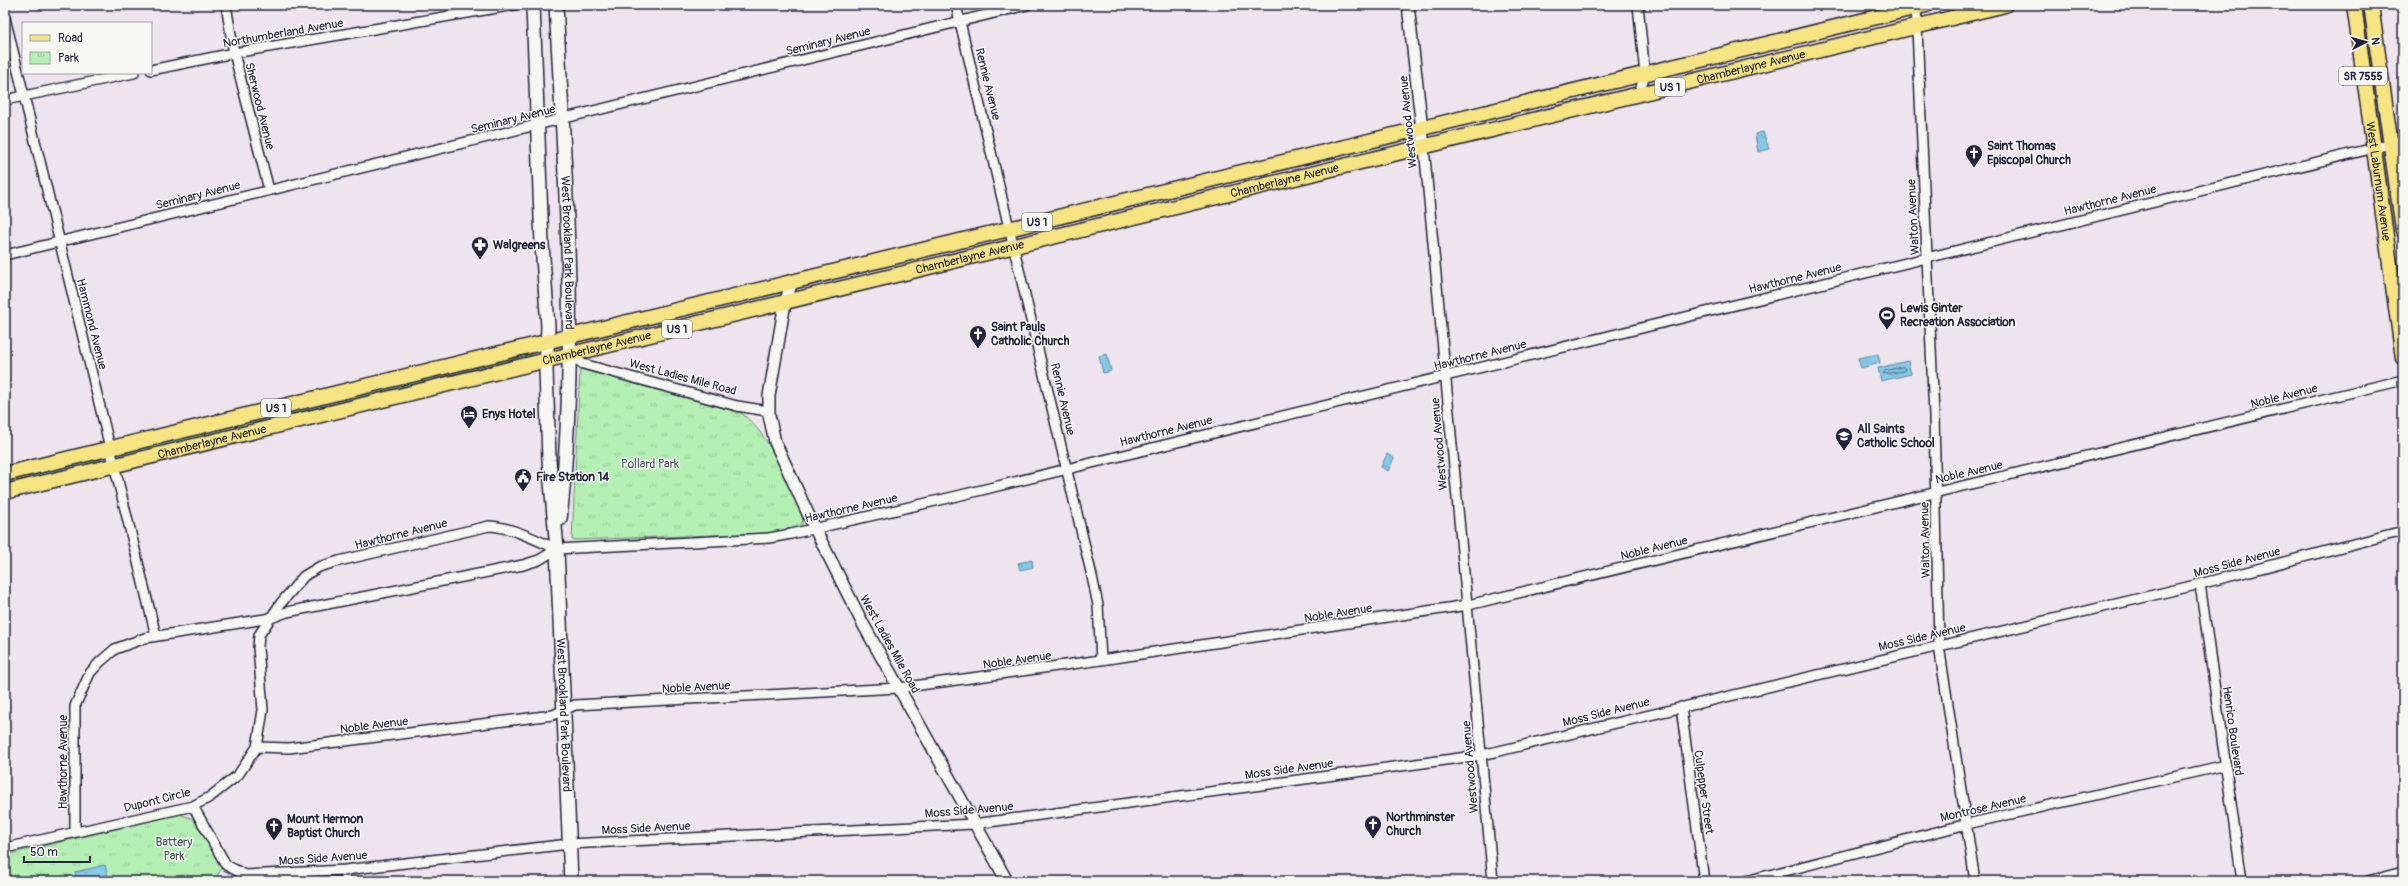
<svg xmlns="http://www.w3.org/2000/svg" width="2408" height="886" font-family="Pangolin,sans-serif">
	<defs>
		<pattern id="grass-dots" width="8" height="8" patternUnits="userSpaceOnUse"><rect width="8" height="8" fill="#b4efb4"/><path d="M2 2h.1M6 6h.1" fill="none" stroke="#9acd9c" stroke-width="1.8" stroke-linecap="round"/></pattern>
		<pattern id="park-tufts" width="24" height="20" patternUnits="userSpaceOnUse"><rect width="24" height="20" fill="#b4efb4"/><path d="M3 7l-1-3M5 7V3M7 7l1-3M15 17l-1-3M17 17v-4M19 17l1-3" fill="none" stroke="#9acd9c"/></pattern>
		<pattern id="water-ripples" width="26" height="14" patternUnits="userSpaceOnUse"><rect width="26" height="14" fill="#85c9e6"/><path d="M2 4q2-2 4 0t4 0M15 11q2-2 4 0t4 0" fill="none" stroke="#73acc6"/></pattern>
	</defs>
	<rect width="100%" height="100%" fill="#eee4ee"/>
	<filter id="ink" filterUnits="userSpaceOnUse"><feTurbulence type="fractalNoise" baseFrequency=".025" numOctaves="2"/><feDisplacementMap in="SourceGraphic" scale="8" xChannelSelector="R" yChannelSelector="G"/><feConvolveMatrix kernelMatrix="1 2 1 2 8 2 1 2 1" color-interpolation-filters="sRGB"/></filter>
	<g filter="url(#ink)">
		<!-- grass -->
		<path fill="url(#grass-dots)" stroke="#6b8878" d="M532 352V355L437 378 399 392 123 456V451Z
			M100 457 101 461 100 463 5 487V479Z"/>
		<!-- park -->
		<path fill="url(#park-tufts)" stroke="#6b8878" d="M580 369 741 413C771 435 786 481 801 513L803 519 801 527 772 533 572 540Z
			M180 814 193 819 223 866 214 881H5V855Z"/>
		<!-- water -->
		<path fill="url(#water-ripples)" stroke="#5d86a2" d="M1763 132 1769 149 1758 152 1755 134Z
			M1107 354 1111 371 1103 373 1099 356Z
			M1878 354 1880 363 1861 368 1858 358Z
			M1908 361 1911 374 1881 381 1878 368Z
			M1387 454 1394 458 1388 471 1381 467Z
			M1032 560 1033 567 1020 570 1018 563Z
			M105 865 109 881H77L75 872Z"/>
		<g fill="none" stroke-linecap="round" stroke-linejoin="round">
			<!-- shore -->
			<path stroke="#4a657f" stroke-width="1" d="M1903 367 1905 369 1904 371 1883 374 1885 371Z"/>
			<!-- minor casing -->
			<g stroke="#22223b" stroke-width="12">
				<path id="minor" d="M226 5 234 53 269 190
					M956 5 1091 572 1098 605 1101 660
					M1638 5 1645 74 1639 94
					M1916 5 1934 416 1939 646 1975 881
					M5 18 156 636
					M151 70 234 53 514 5
					M5 100 134 73
					M1424 147 1493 881
					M5 255 1027 5
					M570 355 583 364 737 406 768 411
					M2200 584 2242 881
					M1681 707 1704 881
					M257 747 289 748 553 715 575 705 899 688 1101 660 1468 605 2403 380
					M193 806 226 865 245 875 345 870 569 844 974 824 1482 755 2200 584 2403 531
					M75 832V706L90 673 100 662 115 649 145 638 271 618 287 612 523 565 539 560 557 549 769 538 791 534 953 497 2403 141
					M5 848 193 806 210 797 238 775 257 747 263 710 258 647 259 635 281 603 304 576 319 567 339 561 489 526C512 527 536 540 557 549
					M345 870V881
					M1746 881 1967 824 2226 765
					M2368 881 2403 872"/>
			</g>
			<!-- tertiary casing -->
			<g stroke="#22223b" stroke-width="14">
				<path id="tertiary" d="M1408 5 1424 147
					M792 282 785 303 769 396V415L775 442 815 529 863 624 1007 881"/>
			</g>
			<!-- secondary casing -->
			<g stroke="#22223b" stroke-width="16">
				<g id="secondary">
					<path id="s1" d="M533 5 542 244 548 326 546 370 549 460 557 549 571 881"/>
					<path id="s2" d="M556 5C565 176 579 348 560 519"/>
				</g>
			</g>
			<!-- primary casing -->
			<g stroke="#22223b" stroke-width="17">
				<g id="primary">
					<path id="s3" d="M2354 5 2403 358"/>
					<path d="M2371 5 2403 230"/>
					<path d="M5 474 1926 5"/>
					<path id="s4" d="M5 492 2005 5"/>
				</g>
			</g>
			<!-- minor -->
			<use href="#minor" stroke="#f6f6f2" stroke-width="9"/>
			<!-- tertiary -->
			<use href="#tertiary" stroke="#f6f6f2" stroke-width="11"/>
			<!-- secondary -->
			<use href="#secondary" stroke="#f6f6f2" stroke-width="13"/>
			<!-- primary -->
			<use href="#primary" stroke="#f6e381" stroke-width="14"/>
		</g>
	</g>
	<!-- icons -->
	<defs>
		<g id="church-pin" transform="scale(0.9)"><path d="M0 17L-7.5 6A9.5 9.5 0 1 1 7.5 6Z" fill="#22223b" stroke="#f6f6f2"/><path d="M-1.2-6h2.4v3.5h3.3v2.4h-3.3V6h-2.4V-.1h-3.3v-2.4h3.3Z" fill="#fff"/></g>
		<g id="pharmacy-pin" transform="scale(0.9)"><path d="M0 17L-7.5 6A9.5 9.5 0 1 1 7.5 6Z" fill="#22223b" stroke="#f6f6f2"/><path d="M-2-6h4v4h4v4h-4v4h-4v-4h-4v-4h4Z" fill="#fff"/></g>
		<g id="stadium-pin" transform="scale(0.9)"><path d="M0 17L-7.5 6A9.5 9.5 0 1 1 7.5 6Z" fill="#22223b" stroke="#f6f6f2"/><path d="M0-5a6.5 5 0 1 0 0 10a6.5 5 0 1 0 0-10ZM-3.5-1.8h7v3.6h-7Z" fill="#fff"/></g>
		<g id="hotel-pin" transform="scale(0.9)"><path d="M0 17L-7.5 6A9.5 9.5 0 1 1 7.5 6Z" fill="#22223b" stroke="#f6f6f2"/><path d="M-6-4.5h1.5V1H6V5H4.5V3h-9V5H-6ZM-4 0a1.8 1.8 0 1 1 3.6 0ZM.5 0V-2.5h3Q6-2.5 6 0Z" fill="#fff"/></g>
		<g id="school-pin" transform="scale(0.9)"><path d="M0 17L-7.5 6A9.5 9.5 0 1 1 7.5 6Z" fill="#22223b" stroke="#f6f6f2"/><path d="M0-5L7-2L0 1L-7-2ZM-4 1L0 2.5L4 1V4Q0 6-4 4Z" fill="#fff"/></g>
		<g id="civic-pin" transform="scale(0.9)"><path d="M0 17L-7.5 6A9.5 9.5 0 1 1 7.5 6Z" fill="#22223b" stroke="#f6f6f2"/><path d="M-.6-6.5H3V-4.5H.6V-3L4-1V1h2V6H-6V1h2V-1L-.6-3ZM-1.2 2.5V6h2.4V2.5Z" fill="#fff"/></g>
	</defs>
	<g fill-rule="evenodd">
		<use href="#church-pin" x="1974" y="153"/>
		<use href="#pharmacy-pin" x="480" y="245"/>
		<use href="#stadium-pin" x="1887" y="315"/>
		<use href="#church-pin" x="978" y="334"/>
		<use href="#hotel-pin" x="469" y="414"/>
		<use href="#school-pin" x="1844" y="436"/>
		<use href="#civic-pin" x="523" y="477"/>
		<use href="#church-pin" x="1373" y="824"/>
		<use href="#church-pin" x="274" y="826"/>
	</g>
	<g text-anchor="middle" stroke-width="3" stroke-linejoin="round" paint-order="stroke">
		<!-- shield labels -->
		<g fill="#f6f6f2" stroke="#626272" stroke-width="1">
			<rect x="2339" y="67" width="48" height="18" rx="3"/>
			<rect x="1655" y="78" width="30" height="18" rx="3"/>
			<rect x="1022" y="213" width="30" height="18" rx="3"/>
			<rect x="662" y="320" width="30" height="18" rx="3"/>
			<rect x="261" y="399" width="30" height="18" rx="3"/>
		</g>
		<g font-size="11" font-weight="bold" fill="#22223b">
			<text x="2363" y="80">SR 7555</text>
			<text x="1670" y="91">US 1</text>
			<text x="1037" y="226">US 1</text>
			<text x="677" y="333">US 1</text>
			<text x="276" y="412">US 1</text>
		</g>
		<!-- street labels -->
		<g font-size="12" fill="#22223b" stroke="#f6f6f2">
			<text transform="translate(283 33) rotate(-10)" y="4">Northumberland Avenue</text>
			<text transform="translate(828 41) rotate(-14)" y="4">Seminary Avenue</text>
			<text dy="4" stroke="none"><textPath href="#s4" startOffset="1797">Chamberlayne Avenue</textPath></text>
			<text transform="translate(988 84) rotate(76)" y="4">Rennie Avenue</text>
			<text transform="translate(260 106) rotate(76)" y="4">Sherwood Avenue</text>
			<text transform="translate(513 119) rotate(-14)" y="4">Seminary Avenue</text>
			<text transform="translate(1408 122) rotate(-96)" y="4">Westwood Avenue</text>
			<text dy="4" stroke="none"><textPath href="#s4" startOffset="1317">Chamberlayne Avenue</textPath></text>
			<text dy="4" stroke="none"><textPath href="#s3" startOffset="178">West Laburnum Avenue</textPath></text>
			<text transform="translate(198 195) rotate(-14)" y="4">Seminary Avenue</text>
			<text transform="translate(2110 200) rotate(-14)" y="4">Hawthorne Avenue</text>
			<text transform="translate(1913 217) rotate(-93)" y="4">Walton Avenue</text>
			<text dy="4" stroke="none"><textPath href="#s2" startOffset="248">West Brookland Park Boulevard</textPath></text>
			<text dy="4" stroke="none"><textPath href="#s4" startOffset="993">Chamberlayne Avenue</textPath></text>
			<text transform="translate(1795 278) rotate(-14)" y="4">Hawthorne Avenue</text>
			<text transform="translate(92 324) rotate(76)" y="4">Hammond Avenue</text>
			<text dy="4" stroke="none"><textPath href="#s4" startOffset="609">Chamberlayne Avenue</textPath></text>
			<text transform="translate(1480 355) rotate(-14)" y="4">Hawthorne Avenue</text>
			<text transform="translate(683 377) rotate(15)" y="4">West Ladies Mile Road</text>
			<text transform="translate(2284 396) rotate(-14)" y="4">Noble Avenue</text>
			<text transform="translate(1063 399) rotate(77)" y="4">Rennie Avenue</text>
			<text transform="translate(1166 431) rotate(-14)" y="4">Hawthorne Avenue</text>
			<text dy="4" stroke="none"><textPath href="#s4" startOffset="213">Chamberlayne Avenue</textPath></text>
			<text transform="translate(1439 444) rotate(-95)" y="4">Westwood Avenue</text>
			<text transform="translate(1969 472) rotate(-13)" y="4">Noble Avenue</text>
			<text transform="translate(851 508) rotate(-13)" y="4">Hawthorne Avenue</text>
			<text transform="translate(401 534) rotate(-14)" y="4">Hawthorne Avenue</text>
			<text transform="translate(1925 540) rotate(-91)" y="4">Walton Avenue</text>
			<text transform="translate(1654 548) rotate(-14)" y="4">Noble Avenue</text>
			<text transform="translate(2237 562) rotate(-15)" y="4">Moss Side Avenue</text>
			<text transform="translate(1338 613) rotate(-9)" y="4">Noble Avenue</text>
			<text transform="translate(1922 637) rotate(-13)" y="4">Moss Side Avenue</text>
			<text transform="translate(890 644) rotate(61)" y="4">West Ladies Mile Road</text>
			<text transform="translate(1017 660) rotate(-8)" y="4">Noble Avenue</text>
			<text transform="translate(696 687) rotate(-3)" y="4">Noble Avenue</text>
			<text transform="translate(1606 712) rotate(-14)" y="4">Moss Side Avenue</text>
			<text dy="4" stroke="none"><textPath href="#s1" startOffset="711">West Brookland Park Boulevard</textPath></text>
			<text transform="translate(374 725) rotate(-7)" y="4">Noble Avenue</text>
			<text transform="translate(2233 731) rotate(82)" y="4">Henrico Boulevard</text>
			<text transform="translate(63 762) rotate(-90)" y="4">Hawthorne Avenue</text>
			<text transform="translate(1470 767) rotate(-95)" y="4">Westwood Avenue</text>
			<text transform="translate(1289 769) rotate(-8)" y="4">Moss Side Avenue</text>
			<text transform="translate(1704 792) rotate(82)" y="4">Culpepper Street</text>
			<text transform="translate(157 800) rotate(-14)" y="4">Dupont Circle</text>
			<text transform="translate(1983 808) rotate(-13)" y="4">Montrose Avenue</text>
			<text transform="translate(969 810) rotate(-5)" y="4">Moss Side Avenue</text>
			<text transform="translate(646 828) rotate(-3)" y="4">Moss Side Avenue</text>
			<text transform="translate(323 858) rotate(-4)" y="4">Moss Side Avenue</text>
		</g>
		<!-- poi labels -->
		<g font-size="12" font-weight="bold" fill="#22223b" stroke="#f6f6f2" text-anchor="start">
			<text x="1987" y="150">Saint Thomas<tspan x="1987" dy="14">Episcopal Church</tspan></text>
			<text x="493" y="249">Walgreens</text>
			<text x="1900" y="312">Lewis Ginter<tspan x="1900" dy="14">Recreation Association</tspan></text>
			<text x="991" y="331">Saint Pauls<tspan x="991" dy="14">Catholic Church</tspan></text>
			<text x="482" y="418">Enys Hotel</text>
			<text x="1857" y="433">All Saints<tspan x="1857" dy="14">Catholic School</tspan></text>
			<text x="536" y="481">Fire Station 14</text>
			<text x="1386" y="821">Northminster<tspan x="1386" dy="14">Church</tspan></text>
			<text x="287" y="823">Mount Hermon<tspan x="287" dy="14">Baptist Church</tspan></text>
		</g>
		<!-- park labels -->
		<g font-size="12" fill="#465559" stroke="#f6f6f2">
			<text x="650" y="468">Pollard Park</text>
			<text x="174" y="846">Battery<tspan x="174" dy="14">Park</tspan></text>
		</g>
	</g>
	<!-- margin -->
	<rect width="2408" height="886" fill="none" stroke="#f6f6f2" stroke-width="20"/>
	<rect x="10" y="10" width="2388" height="866" fill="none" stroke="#22223b" stroke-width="1.5" filter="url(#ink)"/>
	<!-- legend -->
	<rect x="22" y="22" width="130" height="52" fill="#f6f6f2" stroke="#a1a1a9"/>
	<rect x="30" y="35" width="20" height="6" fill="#f6e381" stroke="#a1a1a9"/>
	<text x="58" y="42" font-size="12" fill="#22223b">Road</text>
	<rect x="30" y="52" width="20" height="12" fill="url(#park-tufts)" stroke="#a1a1a9"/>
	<text x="58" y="62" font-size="12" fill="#22223b">Park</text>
	<!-- north arrow -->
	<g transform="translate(2366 42) rotate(84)" stroke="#f6f6f2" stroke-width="3" paint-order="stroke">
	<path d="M0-3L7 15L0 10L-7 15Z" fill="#22223b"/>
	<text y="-6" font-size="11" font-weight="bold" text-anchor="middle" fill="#22223b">N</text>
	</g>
	<!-- scale -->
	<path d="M24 856v6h66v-6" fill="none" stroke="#22223b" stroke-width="2"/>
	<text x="30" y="856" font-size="12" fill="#22223b" stroke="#f6f6f2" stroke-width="3" paint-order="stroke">50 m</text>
</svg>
